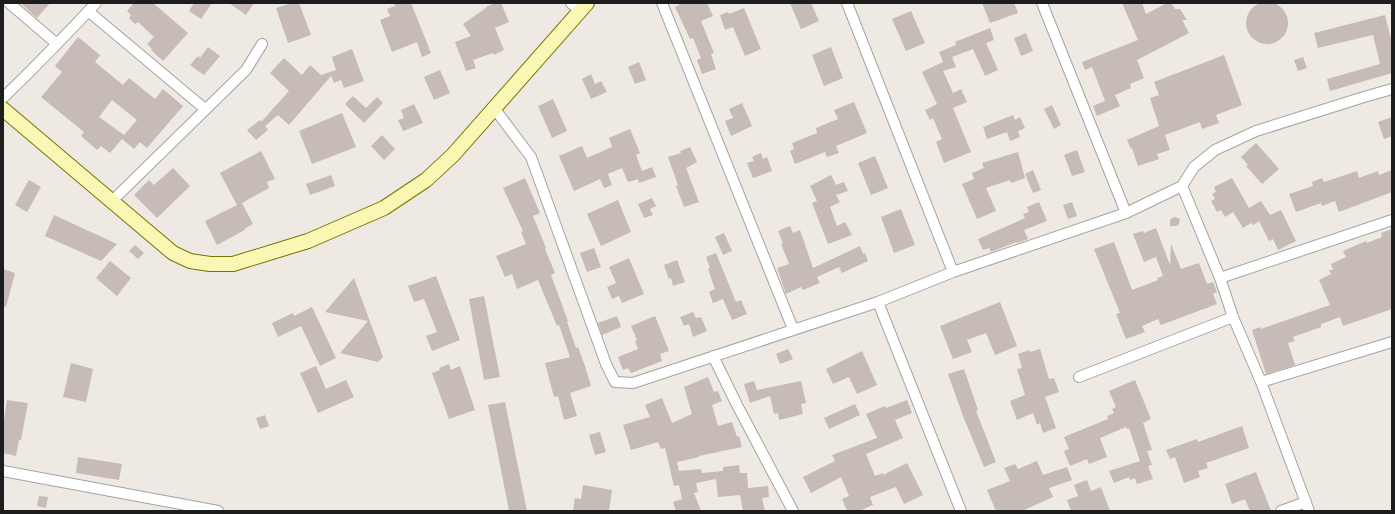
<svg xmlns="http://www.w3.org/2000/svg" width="1395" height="514" font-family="Lato,sans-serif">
	<rect width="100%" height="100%" fill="#eee9e2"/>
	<!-- building -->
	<path fill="#c6bbb6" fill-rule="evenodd" d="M1246 23a21 21 0 1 1 42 0a21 21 0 1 1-42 0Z
		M20 3H50L37 18Z
		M134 3H153L188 33 163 61 151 50 152 49 147 44 154 37 138 22 135 24 129 18 131 15 127 11Z
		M194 3H212L201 19 189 11Z
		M229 3H254L246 15Z
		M292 3H299L311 35 288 43 276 8Z
		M394 3H411L431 53 422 57 417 42 392 52 380 20 390 16 387 9 395 6Z
		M495 3H501L509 22 495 28 504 50 494 55 493 53 473 60 476 68 466 71 455 42 471 36 463 24 486 8V7Z
		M682 3H707L713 16 701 21 714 53 711 54 716 69 702 74 697 60 701 58 693 38 690 39 675 7Z
		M790 3H811L819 21 801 29Z
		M982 3H1014L1018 13 990 23Z
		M1122 3H1142L1146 14 1167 3H1171L1175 9H1180L1187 20H1182L1189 33 1137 60 1144 78 1130 84 1131 88 1115 95 1120 106 1097 116 1093 106 1105 101 1092 67 1085 70 1082 62 1138 40Z
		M744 8 761 49 745 56 733 27 725 30 720 15 728 12 729 14Z
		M911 11 925 43 906 51 892 19Z
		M1385 15 1392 43V73L1330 91 1327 79 1380 64 1373 35 1318 48 1314 33Z
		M990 28 994 40 986 43 998 70 985 76 973 49 952 57 956 67 943 71 953 93 961 89 967 102 953 108 971 152 944 163 936 142 942 139 933 118 930 120 925 110 937 104 922 72 943 62 939 52 956 45 955 42Z
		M1026 33 1033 51 1021 56 1014 38Z
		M78 37 100 55 95 62 123 85 129 78 155 99 163 89 183 106 147 148 140 142 134 149 122 139 110 153 101 146 97 150 81 136 84 132 41 97 62 72 55 66ZM112 100 137 120 124 135 99 117Z
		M208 47 220 56 204 75 190 65 198 56 200 58Z
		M831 47 843 78 824 86 812 55Z
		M352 49 364 81 344 88 341 80 334 83 331 76 289 125 278 115 265 126 268 130 256 140 247 130 260 120 261 122 289 91 270 73 284 58 302 75 310 65 321 75 336 70 332 57Z
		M1224 55 1242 105 1216 115 1219 123 1202 129 1200 122 1165 135 1170 150 1157 154 1159 159 1138 166 1132 148 1131 149 1127 140 1159 126 1150 98 1159 95 1154 82Z
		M1303 57 1307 68 1298 71 1294 60Z
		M639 62 646 80 635 84 628 67Z
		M440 70 450 93 434 100 424 77Z
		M591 74 595 84 601 81 607 92 591 99 582 79Z
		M353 96 366 108 377 97 383 103 364 123 345 104Z
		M553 99 567 131 552 138 538 106Z
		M854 102 867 133 836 146 839 153 827 157 825 152 795 164 790 151 794 149 792 143 817 133 816 128 838 119 834 110Z
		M742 103 752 126 731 136 725 121 733 118 729 109Z
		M414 104 423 123 403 131 398 120 404 118 401 110Z
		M1052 105 1061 125 1054 129 1044 109Z
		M342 113 356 147 312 164 299 131Z
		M1013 115 1015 120 1020 117 1025 128 1018 131 1020 137 1010 141 1007 132 987 139 983 127Z
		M1392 117V136L1384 139 1378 122Z
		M630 129 640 153 636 155 642 171 652 167 656 177 639 183 638 179 628 182 622 168 608 174 612 185 604 188 600 179 574 191 559 156 582 146 587 158 612 147 609 138Z
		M382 135 395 149 384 160 371 146Z
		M1256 143 1279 169 1262 184 1246 166 1248 165 1241 157Z
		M690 147 697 162 686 168 699 202 684 207 676 186 678 185 668 157 681 153 680 151Z
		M1077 150 1085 172 1072 176 1064 155Z
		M261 151 275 179 267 182 269 188 242 203 253 224 244 229 245 230 217 245 205 221 237 205 220 173Z
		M1018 152 1025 178 1011 183 1010 180 986 188 996 211 977 219 962 184 974 179 972 173 984 168 982 163Z
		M761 153 763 159 767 157 772 171 753 178 747 163 754 161 752 157Z
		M875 156 888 188 871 195 858 163Z
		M173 168 190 186 157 218 134 195 149 180 154 185Z
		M1033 170 1041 190 1033 193 1025 174Z
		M1392 170V192L1339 212 1335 201 1322 206 1321 203 1296 212 1289 194 1313 186 1312 182 1322 178 1324 182 1357 171 1359 178 1378 171 1379 175Z
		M331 175 335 186 310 195 306 184Z
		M831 175 836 185 844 182 848 191 836 195 840 202 830 207 837 226 845 222 852 235 828 244 812 203 817 201 810 186Z
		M525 178 540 213 533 216 546 248 545 249 555 273 551 275 568 321 567 322 576 348 578 347 585 366 591 386 570 393 577 416 564 420 558 396 554 397 545 363 570 357 559 325 557 326 538 280 517 289 512 274 505 277 496 256 526 244 521 232 523 231 503 188Z
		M1232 178 1249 208 1261 201 1270 215 1281 210 1296 241 1278 250 1273 239 1269 241 1259 221 1254 225 1251 223 1243 228 1233 212 1225 217 1221 210 1217 212 1211 201 1215 199 1212 194 1216 192 1214 187Z
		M29 180 41 187 27 212 15 205Z
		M652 198 656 206 650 209 653 215 644 218 638 204Z
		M618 200 631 232 601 246 587 214Z
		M1039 202 1047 221 1024 230 1028 239 1017 243 1016 242 991 252 989 248 983 250 978 239 1025 218 1023 214 1029 212 1027 207Z
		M1072 202 1077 216 1068 219 1063 205Z
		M901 209 915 245 894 253 881 217Z
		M54 215 117 244 101 261 45 236Z
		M1175 217 1180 219 1179 224 1177 226H1170V220L1172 218Z
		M790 226 793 233 800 230 813 268 860 246 863 254 865 253 868 261 842 273 839 267 817 277 820 283 803 290 801 287 786 294 777 268 789 264 781 244 783 243 778 231Z
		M1156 228 1170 265 1171 244 1181 269 1199 263 1207 284 1213 282 1217 292 1213 294 1217 304 1161 325 1158 319 1142 326 1145 332 1126 339 1116 314 1120 313 1094 249 1114 242 1132 290 1158 280 1157 278 1163 276 1156 257 1144 262 1133 234 1143 231 1144 233Z
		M1392 229V309L1343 326 1340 317 1321 324V327L1293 337 1295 341 1288 343 1295 365 1266 374 1252 330 1260 327 1261 329 1330 305 1319 280 1331 274 1329 270H1333L1331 264 1346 257 1343 251 1366 241 1367 243 1382 237 1381 233Z
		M724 233 732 251 723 255 715 237Z
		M135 245 144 253 138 259 129 251Z
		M594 248 601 267 587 272 580 253Z
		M716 253 736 302 741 300 747 314 732 320 723 299 713 303 709 292 715 289 708 269 710 268 706 257Z
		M629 258 644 294 622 303 619 296 612 299 607 287 616 283 609 267Z
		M677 260 685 282 673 286 671 278 669 279 664 265Z
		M110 261 131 278 117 296 96 278Z
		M3 269 15 273 6 307 3 306Z
		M436 276 460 340 432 351 426 336 437 332 424 299 414 302 408 286Z
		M354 278 383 357 378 362 340 353 368 321 325 312Z
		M484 296 500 377 484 380 469 299Z
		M1000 302 1017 346 995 355 986 333 967 340 972 352 953 359 940 326Z
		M312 307 336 358 320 366 301 326 278 337 272 323 293 313 294 316Z
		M693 312 696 318 701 317 707 331 693 337 689 324 684 326 680 317Z
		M617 316 621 327 602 335 598 323Z
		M655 316 669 351 660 354 662 361 631 373 628 368 623 370 618 357 638 349 635 341 637 340 631 326Z
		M788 349 793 359 780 364 776 354Z
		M1040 349 1049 379 1054 378 1059 392 1045 397 1056 428 1043 433 1040 423 1037 425 1033 413 1017 420 1010 401 1025 395 1017 369 1022 368 1018 354 1029 350 1030 352Z
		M862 351 877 385 857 394 849 377 833 384 826 369Z
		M71 363 93 369 86 402 63 397Z
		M449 364 451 370 460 366 475 410 449 419 432 373 440 370 439 368Z
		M316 366 326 389 346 380 354 397 318 413 300 373Z
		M964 369 978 410 976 411 996 462 984 467 963 416 948 374Z
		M708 377 714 392 718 391 722 401 712 405 718 426 732 422 737 437 739 436 742 447 699 456V457L677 462 679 471 701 469 702 473 723 471V467L739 465 740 473H747L748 488 768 486 769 497 762 498 765 511H743L740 495 718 497 716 479 696 483 698 492 694 493 701 511H676L673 502 682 499 679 485 674 486 665 448 661 449 658 442 631 450 623 425 650 417 645 405 662 398 672 423 692 414 684 387Z
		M1135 380 1151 419 1143 423 1152 450 1147 451 1152 465 1148 466 1153 479 1137 484 1135 478 1130 480 1129 477 1114 483 1109 471 1140 461 1129 428 1127 429 1126 427 1100 438 1107 457 1089 464 1087 459 1070 466 1064 451 1069 449 1064 437 1108 419 1107 416 1114 413 1112 409 1116 407 1109 391Z
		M754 381 757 390 801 381 806 403 801 404 803 414 779 420 778 413 774 414 770 396 750 403 744 384Z
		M7 400 28 403 21 440H19L16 456 3 453V426Z
		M907 400 912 413 895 420 903 438 866 454 875 476 883 473V475L907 463 923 495 904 504 896 487 870 497 873 505 859 511H847L842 499 849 496 841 477 811 493 803 477 835 461 832 455 877 438 866 414 885 406 886 408Z
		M505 402 527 511H509L496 444 488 405Z
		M855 404 860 415 829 429 824 418Z
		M265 415 269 426 260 429 256 418Z
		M1242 426 1249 448 1206 463 1208 468 1198 471 1200 477 1184 483 1175 457 1170 459 1166 450 1197 439 1198 442Z
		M600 432 606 452 595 455 589 435Z
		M78 457 122 464 119 480 76 473Z
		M1037 461 1043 475 1067 467 1072 480 1049 488 1053 497 1022 511H996L987 490 1010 481 1004 468 1015 464 1018 469Z
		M1256 472 1271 511H1250L1245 499 1232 504 1225 484Z
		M1087 480 1091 491 1101 487 1110 511H1071L1067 500 1078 496 1074 485Z
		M583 485 612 490 609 511H573L575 498 581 499Z
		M39 496 48 497 46 508 37 506Z"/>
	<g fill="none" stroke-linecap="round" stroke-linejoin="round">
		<!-- street casing -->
		<g stroke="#a4a4a4" stroke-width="12">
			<path id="street" d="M9 3 57 44
				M571 3 581 12
				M662 3 793 329
				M847 3 953 272
				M1042 3 1126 213
				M88 11 205 109
				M3 98C35 67 66 35 96 3
				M494 108 531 157 606 364 615 382 633 383 878 302 953 272 1126 213 1182 186 1194 167 1215 150 1256 131 1364 97 1392 89
				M1182 186 1220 278 1233 317 1261 382 1309 511
				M112 201 246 70 262 44
				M1220 278 1392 220
				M878 302 961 511
				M713 356 737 405 793 511
				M1079 377 1233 317
				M1261 382 1392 342
				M3 471 218 511
				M1281 511 1306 502"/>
		</g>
		<!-- secondary casing -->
		<g stroke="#737503" stroke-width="16">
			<path id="secondary" d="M3 109 173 253 190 261 210 264H233L308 241 384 208 426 180 453 155 587 3"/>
		</g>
		<!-- street -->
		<use href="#street" stroke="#fff" stroke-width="10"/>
		<!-- secondary -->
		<use href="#secondary" stroke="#faf7b4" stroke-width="14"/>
	</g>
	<!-- border -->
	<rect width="1395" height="514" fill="none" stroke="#1d1d1d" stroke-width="8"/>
</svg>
